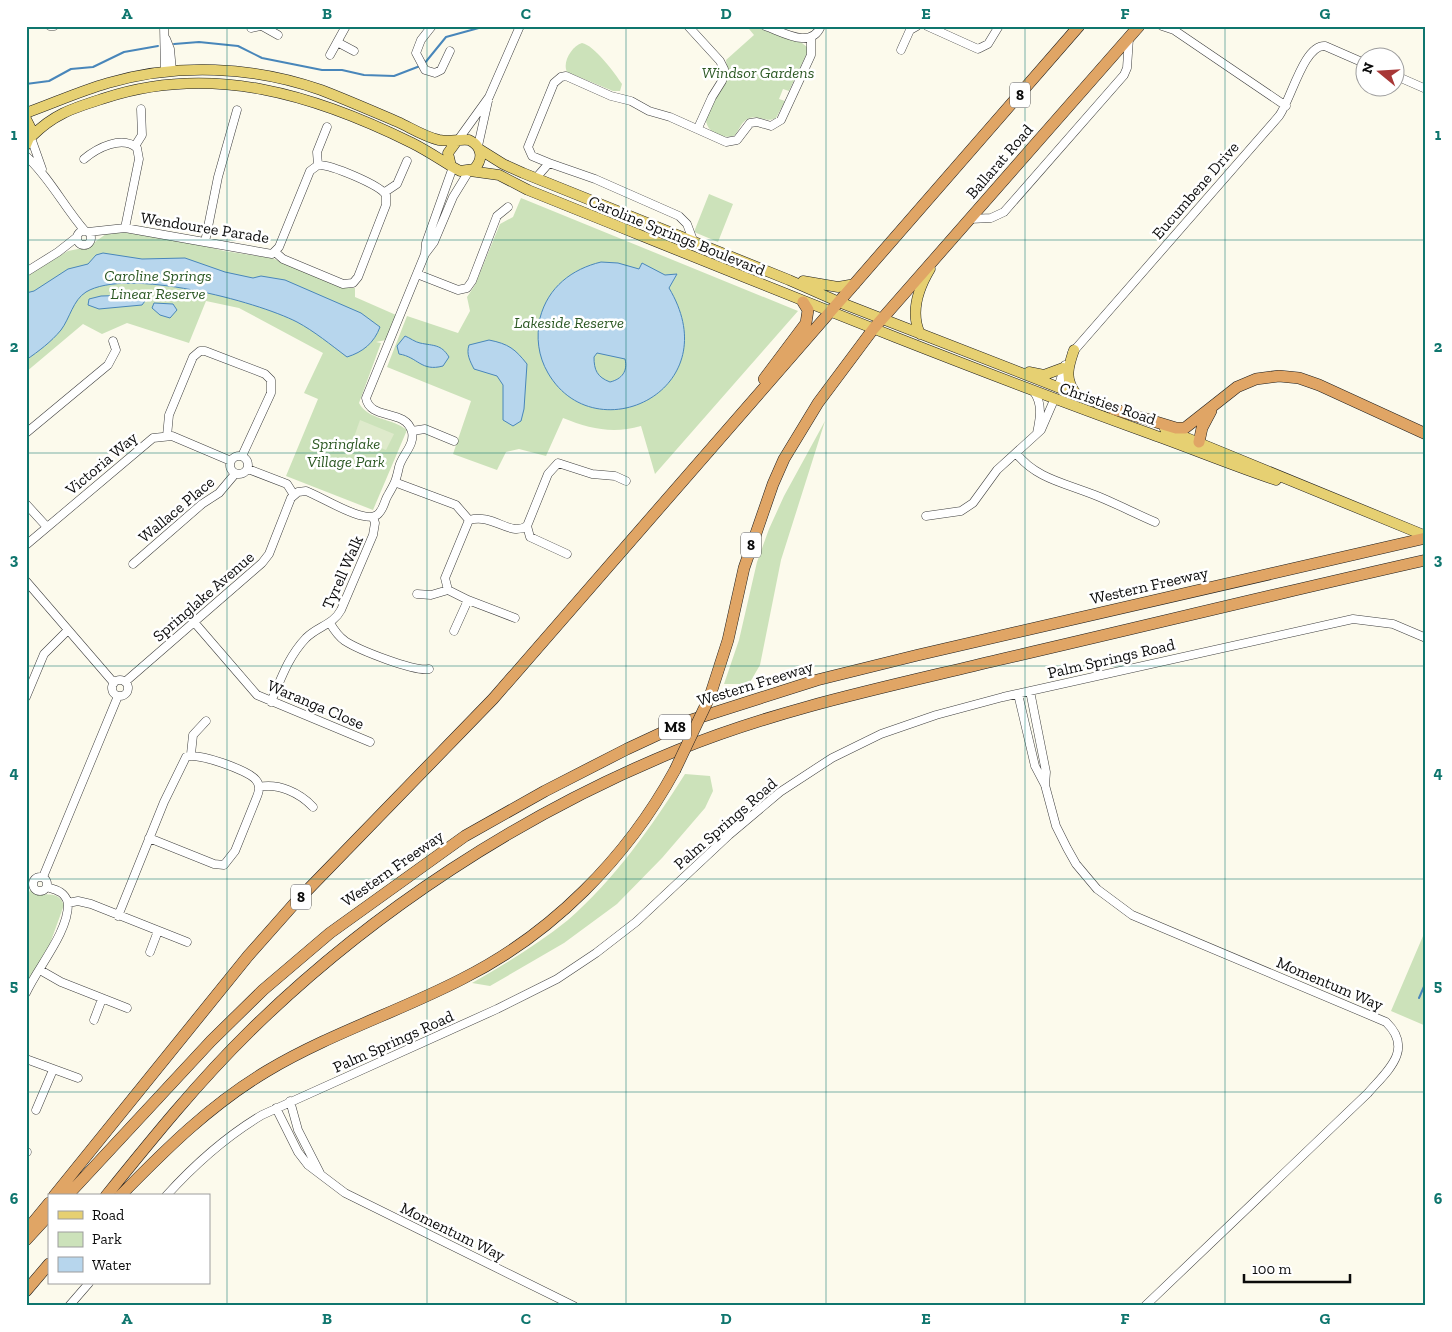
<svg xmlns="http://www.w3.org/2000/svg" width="1452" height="1332" font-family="'Zilla Slab',serif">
	<rect width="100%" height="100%" fill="#fcfaec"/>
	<!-- green -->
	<path fill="#cce2ba" d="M752 26 802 43 807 47V53L789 91 783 89 779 99 785 101 776 118C765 124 757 112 746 120 740 124 739 131 734 136 723 139 707 133 706 120L727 68 726 60 754 35 749 29Z
		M582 43C594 45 615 73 622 84L620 91H613L567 72C562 62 572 46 582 43Z
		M709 194 733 204 718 242 694 232Z
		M521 198 798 311 655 474 641 426C613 434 590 429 563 418L546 456 519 449 506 452 497 470 453 454 471 401 387 367 407 316 458 333 470 311 467 297 475 285 500 224 513 217Z
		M124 232 190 242 224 251 272 258 345 288H355V297L396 315 386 340 376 342 381 343 359 403C368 420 392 418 407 430L373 510 286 476 318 399 304 393 323 353 239 308 206 301 189 343 127 323 102 334 83 324 26 372V275L68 251 88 247 106 234Z
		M825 421 781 560 760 665 749 684H724L739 640 757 562 769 529 784 496Z
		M685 774 710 776 713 791 705 808 662 858 617 904 564 943 490 986 472 983C505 964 538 944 568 920 615 879 652 826 685 774Z
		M31 888 38 894C50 895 59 892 64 905L44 960 28 980 26 979V899Z
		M1426 929V1026L1391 1011Z"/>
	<!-- pitch -->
	<path fill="#deeacb" d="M360 420 394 434 386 450 354 437Z"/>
	<!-- water -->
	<path fill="#b7d6ed" stroke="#4886ba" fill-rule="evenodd" d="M103 253 142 259 185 258 225 272 253 278 261 276 285 280 361 313 380 327C374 343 363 352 347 357 331 345 314 331 297 322 256 301 127 267 86 292 73 300 70 318 61 330 51 342 39 351 26 360V293L34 291 68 269 88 264 96 255Z
		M601 262 618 263 639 269 642 263 665 275 677 274 669 288C730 390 595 454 548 373 538 356 536 337 540 318 548 287 572 269 601 262ZM597 353 625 359C628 371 622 379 610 382 597 377 594 370 594 357Z
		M135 295 145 301 142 305 99 309 88 305 89 299 101 296Z
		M154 303 173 304 177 310 170 318 160 315 152 308Z
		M405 336C410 338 415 342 420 343 434 346 441 344 449 357L443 366C421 372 418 357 399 354L397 346Z
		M489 340C509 344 515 349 527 364L524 409 521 421 513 426 503 420V385L497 376 474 369C470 361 466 354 469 345Z"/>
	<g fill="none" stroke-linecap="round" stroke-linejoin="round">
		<!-- stream -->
		<path stroke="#4886ba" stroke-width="2" d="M174 44 199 42 238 46 262 58 322 70H342L364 75 394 76 420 66
			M424 64 446 37 486 26
			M26 84 49 81 71 69 93 67 124 52 158 46
			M1419 998 1426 982"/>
		<!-- minor casing -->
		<g stroke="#3e3e3e" stroke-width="9">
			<path id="minor" d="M50 26H54
				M164 26 165 72
				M262 26 278 35
				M432 26 421 40 416 53 425 70 435 73 441 70 450 51
				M688 26 720 61 724 69 722 81 712 97 698 128
				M765 26C783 32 811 50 821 26
				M927 26 978 49 988 44 999 26
				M1162 26 1174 30 1286 106
				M251 28 260 26
				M166 39 170 49 172 71
				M337 42 354 51
				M901 50 910 30 917 26
				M330 55 346 26
				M1394 75 1426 89
				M31 138 42 169
				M458 140 489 97 520 26
				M135 146 142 135 141 109
				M478 146 488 101
				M26 156C50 178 64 207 85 231
				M84 159C97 148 122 135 137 148L139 159 125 228
				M549 163 532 156 528 147 554 83 561 77 566 76 611 96 631 101 649 111 670 117 726 142 737 140 750 123 757 122 771 126 781 120 811 55V39
				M318 165 317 152 327 127
				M536 178 549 163 595 179 679 216 687 224 694 243
				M385 192 397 184 407 161
				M970 219 991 218 1004 212 1124 75 1127 68 1129 38
				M77 238a7 7 0 1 1 14 0a7 7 0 1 1-14 0Z
				M88 232 125 228 272 254 279 247 310 171 318 165
				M205 242 218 177 237 110
				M275 252 283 259 343 284 353 283 358 277 386 205V195C380 185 330 164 318 165
				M425 254 434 242 453 197 469 171
				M26 272 58 252 77 237
				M417 274 458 290 467 288 472 281 497 216 508 207
				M1072 353 1279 116C1291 100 1304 44 1325 46L1364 63
				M1058 388 1065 365
				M1034 392C1043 404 1040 419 1037 433
				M412 431 425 429 454 441
				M26 433 108 365 116 350 113 341
				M167 436 169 415 193 357 200 351H205L265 374 271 380V393L242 456
				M1016 453C1035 478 1064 483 1092 494 1113 502 1134 513 1155 522
				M230 465a9 9 0 1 1 18 0a9 9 0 1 1-18 0Z
				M248 469 287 484 294 495
				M397 483 456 505 469 520C494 513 509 537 527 526L548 474 558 463 592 474 615 476 626 481
				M26 504 47 527
				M926 516 961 511 973 503 997 470 1041 430 1054 400
				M469 520 445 578 448 590 468 600 515 618
				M527 526 530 537 567 554
				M26 545 153 438 172 436 231 461
				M133 564 202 504 219 493 235 474
				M26 581 114 683
				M417 594 431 595 448 590
				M194 622 257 695 370 742
				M330 623C334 630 338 636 345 641 359 650 414 672 429 669
				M454 631 468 600
				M112 688a8 8 0 1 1 16 0a8 8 0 1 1-16 0Z
				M125 682 262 563 269 554 291 498 298 492 306 491C322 497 364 524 377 515 384 510 384 501 388 495 395 483 396 481 399 467 402 455 415 445 412 432 406 408 370 421 366 398L425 254 426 243 453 167
				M1030 691 1046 772 1045 785
				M1018 694 1035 766 1045 785 1056 826 1067 848 1076 864 1097 889 1132 915 1386 1022C1415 1050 1386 1072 1368 1093L1145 1306
				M26 697 44 654 68 630
				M271 702C281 679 288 657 306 638 318 626 333 625 341 610L373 535 375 523 373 517
				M191 754 193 735 206 721
				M259 787C279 783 300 793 313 807
				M33 884a7 7 0 1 1 14 0a7 7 0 1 1-14 0Z
				M43 877 118 696
				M47 887C57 890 65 892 68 903L78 901 91 904 187 942
				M118 916 164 802 186 757C197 752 248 770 256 780 261 786 259 792 256 799L235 851 224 865 214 864 149 838
				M150 952 158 931
				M40 970 61 982 127 1008
				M26 993C37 968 69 932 68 903
				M94 1020 102 999
				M26 1059 78 1078
				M290 1101 298 1130 320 1173
				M276 1108 298 1152 308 1165 345 1193 574 1306
				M36 1110 53 1070
				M26 1152H27
				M166 1196C195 1164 225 1137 262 1115L497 1009 557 979 596 953 636 922 729 835 780 792 832 758 881 734 936 715 1003 697 1353 619 1393 624 1426 638
				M69 1306 89 1283"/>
		</g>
		<!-- major casing -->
		<g stroke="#1c1c1c" stroke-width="11">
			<path id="major" d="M26 113C54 103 80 91 108 83 177 63 253 66 321 90 347 100 372 111 398 122 411 128 425 137 439 140 450 142 459 139 469 140 482 146 484 159 474 169L460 171 451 166 448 153 456 142
				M26 119 32 131 26 145
				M32 136C55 113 74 108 105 98 212 63 315 95 412 143 426 150 438 158 451 166
				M479 149 503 164 523 173 789 280 839 302 1119 411
				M470 171 499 175 528 190C735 273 941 358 1151 434 1193 449 1234 466 1276 480
				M803 281 838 287 855 284
				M920 334C910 312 918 289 930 269
				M1074 350C1068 367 1064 380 1077 395
				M1029 372 1044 375 1063 368
				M1165 429 1426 536"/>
		</g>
		<!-- highway casing -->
		<g stroke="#1c1c1c" stroke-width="12">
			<path id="highway" d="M764 379 806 323 808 310 803 302
				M1113 409 1176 428H1185L1237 387 1256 379 1279 376 1299 378 1319 385 1426 434
				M1199 442 1202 428 1211 411
				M710 696 728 640 744 568 773 484 784 459 818 403 874 328 1139 26
				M54 1196 248 956 294 904 493 699 1079 26
				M67 1196 211 1041 263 990 330 933 465 836 545 791 627 749 685 722 817 680 918 655 1426 538
				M106 1196C152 1139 198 1082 250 1031 371 912 521 814 678 750 781 708 891 686 998 660 1141 627 1283 592 1426 560
				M120 1196C166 1149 210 1105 267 1071 329 1034 398 1012 462 979 552 934 627 858 675 770
				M26 1231 49 1203
				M26 1240 49 1215
				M26 1291 49 1264"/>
		</g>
		<!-- minor -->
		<use href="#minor" stroke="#fff" stroke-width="8"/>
		<!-- major -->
		<use href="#major" stroke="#e6d072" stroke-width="10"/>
		<!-- highway -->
		<use href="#highway" stroke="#e0a565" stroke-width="11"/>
		<!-- highway-bridge casing -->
		<g stroke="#1c1c1c" stroke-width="12" stroke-linecap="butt">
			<path id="highway-bridge" d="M675 770 710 696"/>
		</g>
		<!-- highway-bridge -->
		<use href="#highway-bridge" stroke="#e0a565" stroke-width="11"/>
	</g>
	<!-- grid -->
	<path fill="none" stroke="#0f766e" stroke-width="1" stroke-opacity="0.55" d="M227 26V1306M427 26V1306M626 26V1306M826 26V1306M1025 26V1306M1225 26V1306M26 240H1426M26 453H1426M26 666H1426M26 879H1426M26 1092H1426"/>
	<g text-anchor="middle" stroke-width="5" stroke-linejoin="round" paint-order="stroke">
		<!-- shield labels -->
		<g fill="#fff" stroke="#545454" stroke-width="1">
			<rect x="1010" y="82.5" width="20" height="25" rx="4"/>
			<rect x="741" y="532.5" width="20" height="25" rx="4"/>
			<rect x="659" y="714.5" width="32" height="25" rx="4"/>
			<rect x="291" y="884.5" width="20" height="25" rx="4"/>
		</g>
		<g font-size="15" font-weight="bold" fill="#0b0b0b">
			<text x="1020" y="100">8</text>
			<text x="751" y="550">8</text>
			<text x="675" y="732">M8</text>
			<text x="301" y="902">8</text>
		</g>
		<!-- park labels -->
		<g font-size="16" font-style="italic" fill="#2d5925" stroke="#fff">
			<text x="758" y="78">Windsor Gardens</text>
			<text x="158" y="281">Caroline Springs<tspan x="158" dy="18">Linear Reserve</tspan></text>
			<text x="569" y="328">Lakeside Reserve</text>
			<text x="346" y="449">Springlake<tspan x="346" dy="18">Village Park</tspan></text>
		</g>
		<!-- street labels -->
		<g font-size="16" fill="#0b0b0b" stroke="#fff">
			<text transform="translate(999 161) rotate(-49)" y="6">Ballarat Road</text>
			<text transform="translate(1195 190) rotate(-49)" y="6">Eucumbene Drive</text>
			<text transform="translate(205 227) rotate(9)" y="6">Wendouree Parade</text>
			<text transform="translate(677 235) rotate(22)" y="6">Caroline Springs Boulevard</text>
			<text transform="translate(1108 403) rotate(19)" y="6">Christies Road</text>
			<text transform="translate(101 463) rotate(-40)" y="6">Victoria Way</text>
			<text transform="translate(176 509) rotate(-40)" y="6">Wallace Place</text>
			<text transform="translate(342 572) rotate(-66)" y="6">Tyrell Walk</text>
			<text transform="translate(1149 585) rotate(-13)" y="6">Western Freeway</text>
			<text transform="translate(203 596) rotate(-41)" y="6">Springlake Avenue</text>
			<text transform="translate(1111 658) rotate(-13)" y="6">Palm Springs Road</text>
			<text transform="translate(755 683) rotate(-17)" y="6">Western Freeway</text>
			<text transform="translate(316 704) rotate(23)" y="6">Waranga Close</text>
			<text transform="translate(725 823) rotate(-41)" y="6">Palm Springs Road</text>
			<text transform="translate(392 868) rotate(-35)" y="6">Western Freeway</text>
			<text transform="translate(1330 983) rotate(23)" y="6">Momentum Way</text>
			<text transform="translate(393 1041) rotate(-24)" y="6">Palm Springs Road</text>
			<text transform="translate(453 1231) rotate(26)" y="6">Momentum Way</text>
		</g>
	</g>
	<!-- border -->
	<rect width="1452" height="1332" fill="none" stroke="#ffffff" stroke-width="55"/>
	<!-- legend -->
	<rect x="48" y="1194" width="162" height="90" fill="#ffffff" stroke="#9d9d9d"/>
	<rect x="58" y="1211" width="25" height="8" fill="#e6d072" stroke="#9d9d9d"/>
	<text x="92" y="1220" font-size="15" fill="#0b0b0b">Road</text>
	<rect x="58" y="1232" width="25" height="15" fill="#cce2ba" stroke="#9d9d9d"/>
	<text x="92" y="1244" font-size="15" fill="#0b0b0b">Park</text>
	<rect x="58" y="1257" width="25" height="15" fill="#b7d6ed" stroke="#9d9d9d"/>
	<text x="92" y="1270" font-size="15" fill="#0b0b0b">Water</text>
	<!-- north arrow -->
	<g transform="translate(1380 72) rotate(288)"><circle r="24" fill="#ffffff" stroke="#9d9d9d"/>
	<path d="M0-4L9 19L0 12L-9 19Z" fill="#a83736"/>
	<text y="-8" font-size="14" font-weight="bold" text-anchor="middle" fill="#0b0b0b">N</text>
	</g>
	<!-- scale -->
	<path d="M1244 1274v8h106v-8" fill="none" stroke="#0b0b0b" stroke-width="2.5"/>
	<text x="1252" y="1274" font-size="15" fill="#0b0b0b" stroke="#ffffff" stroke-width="4" paint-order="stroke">100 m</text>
	<rect x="28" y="28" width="1396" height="1276" fill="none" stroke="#0f766e" stroke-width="2"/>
	<g font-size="16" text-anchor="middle" font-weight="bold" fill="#0f766e">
		<text x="127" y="19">A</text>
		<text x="327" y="19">B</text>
		<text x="526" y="19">C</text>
		<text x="726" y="19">D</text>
		<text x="926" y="19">E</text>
		<text x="1125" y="19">F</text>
		<text x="1325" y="19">G</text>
		<text x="14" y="140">1</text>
		<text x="1438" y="140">1</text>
		<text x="14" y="352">2</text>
		<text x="1438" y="352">2</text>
		<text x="14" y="565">3</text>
		<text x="1438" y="565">3</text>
		<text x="14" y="778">4</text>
		<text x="1438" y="778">4</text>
		<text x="14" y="991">5</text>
		<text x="1438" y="991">5</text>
		<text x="14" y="1204">6</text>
		<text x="1438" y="1204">6</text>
		<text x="127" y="1324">A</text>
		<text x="327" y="1324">B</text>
		<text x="526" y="1324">C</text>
		<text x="726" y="1324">D</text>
		<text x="926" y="1324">E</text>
		<text x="1125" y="1324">F</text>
		<text x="1325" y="1324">G</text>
	</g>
</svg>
